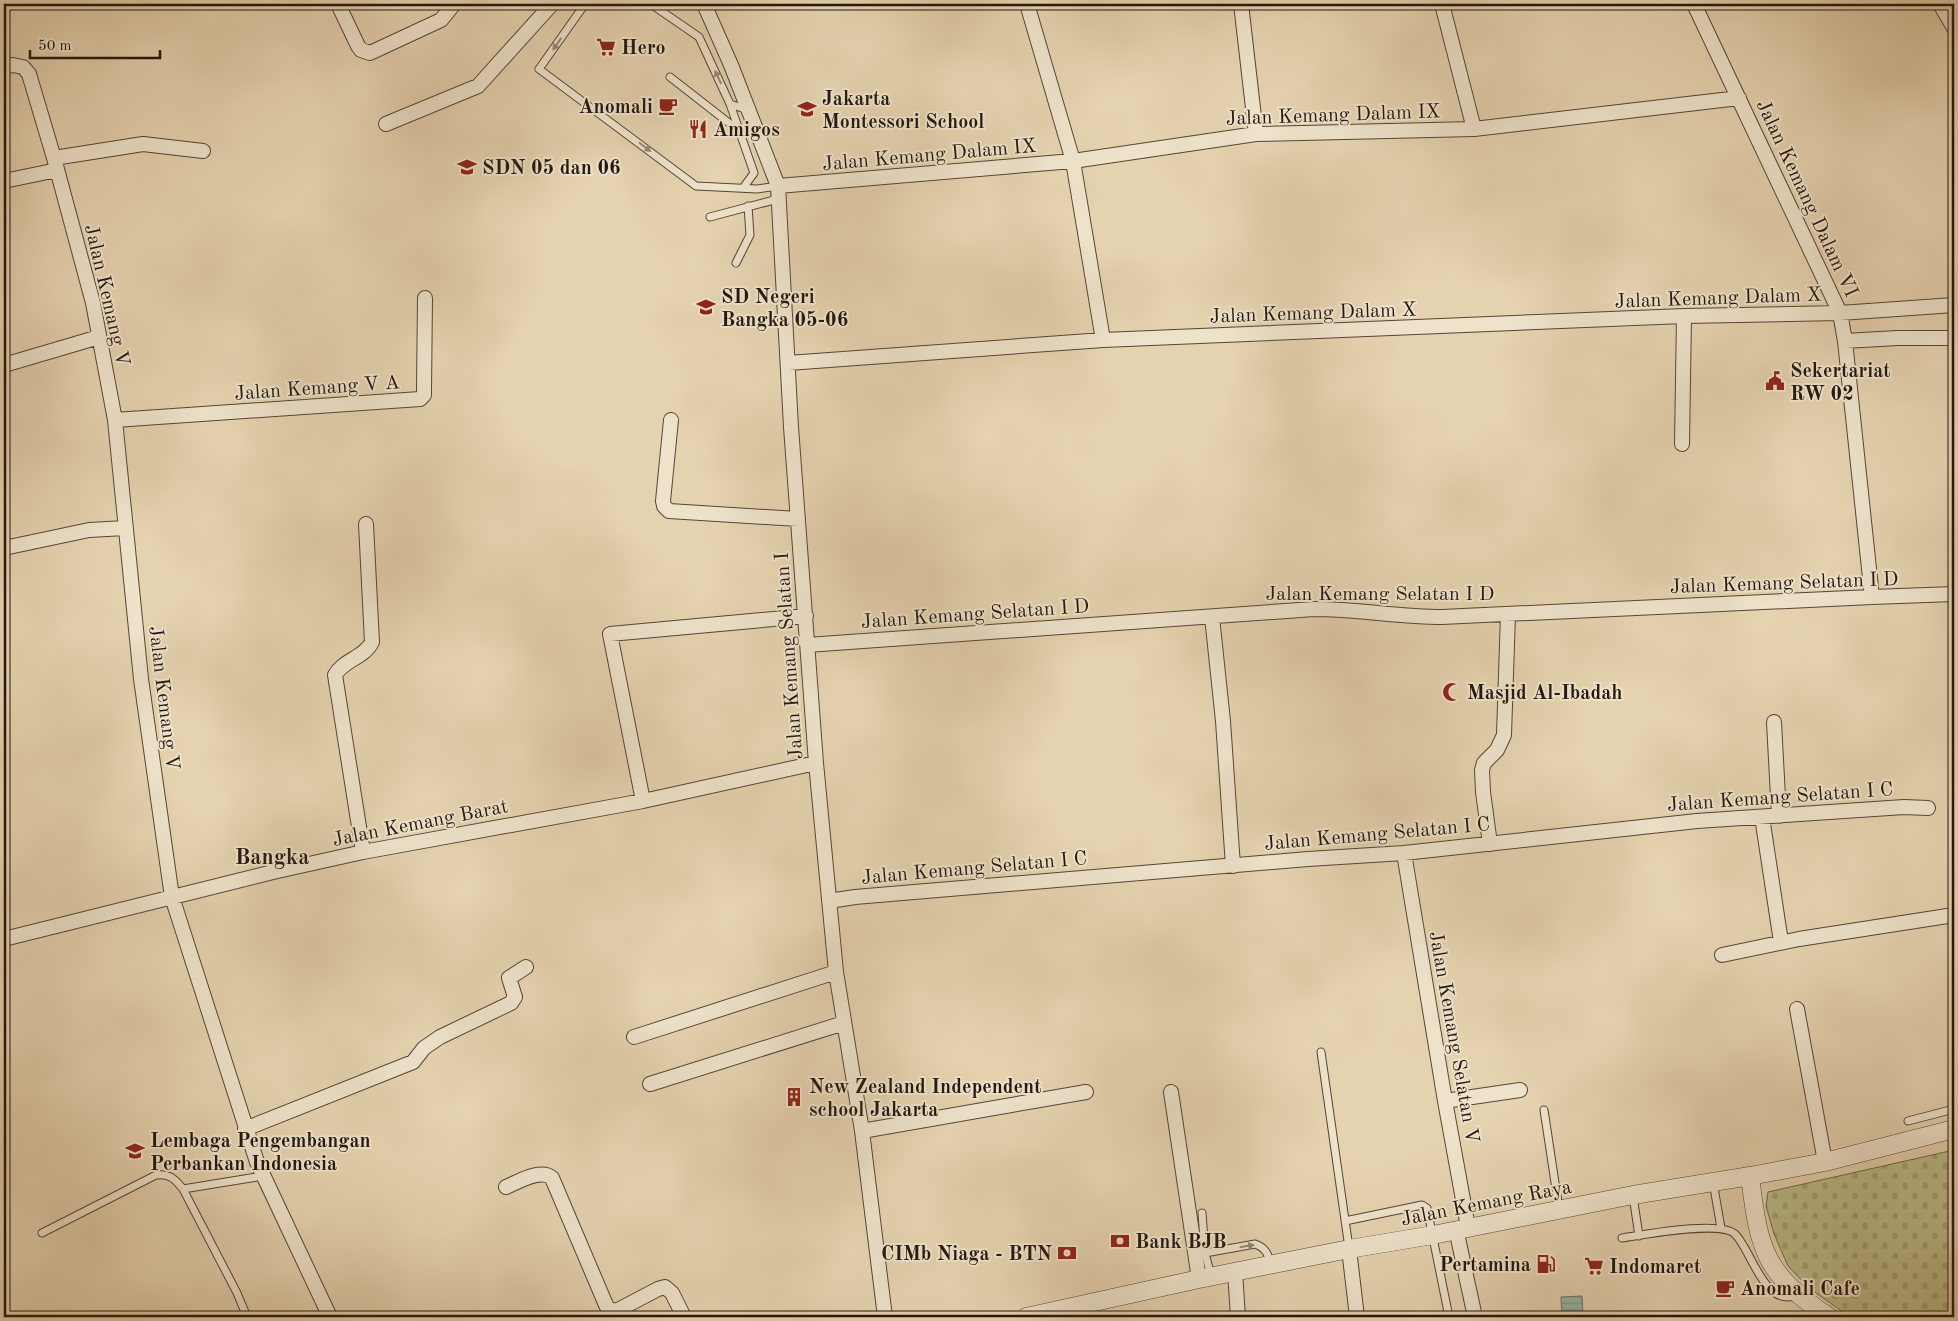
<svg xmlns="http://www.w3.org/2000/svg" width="1958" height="1321" font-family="'Old Standard TT',serif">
	<defs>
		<pattern id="cemetery-stones" width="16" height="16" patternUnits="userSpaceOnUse" patternTransform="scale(1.25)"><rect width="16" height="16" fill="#baba87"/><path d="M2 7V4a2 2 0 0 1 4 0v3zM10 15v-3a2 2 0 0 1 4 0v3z" fill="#a09f73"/></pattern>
		<pattern id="water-rules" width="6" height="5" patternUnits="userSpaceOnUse" patternTransform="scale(1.25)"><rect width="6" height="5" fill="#96b8a7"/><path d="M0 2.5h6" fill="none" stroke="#819d8f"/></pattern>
	</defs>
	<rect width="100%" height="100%" fill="#e5d2af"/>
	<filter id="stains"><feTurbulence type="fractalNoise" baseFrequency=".004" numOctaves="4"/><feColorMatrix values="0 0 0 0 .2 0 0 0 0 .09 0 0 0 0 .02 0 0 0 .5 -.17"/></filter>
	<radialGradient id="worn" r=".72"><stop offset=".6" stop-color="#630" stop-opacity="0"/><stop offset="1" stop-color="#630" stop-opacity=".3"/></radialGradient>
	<!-- cemetery -->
	<path fill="url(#cemetery-stones)" stroke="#6f684a" d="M1954 1150V1317H1850L1809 1288 1788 1266 1774 1234 1766 1206 1768 1192Z"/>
	<!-- water -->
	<path fill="url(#water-rules)" stroke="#68786a" d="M1582 1296 1583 1317H1562L1561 1297Z"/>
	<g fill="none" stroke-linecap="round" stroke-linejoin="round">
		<!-- service casing -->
		<g stroke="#544636" stroke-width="9">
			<path id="service" d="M585 4 539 69 696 186 757 189 778 186
				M651 4 699 37 730 104 742 108 748 107
				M670 77 738 130
				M730 104 754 173 743 188
				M710 217 778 199
				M736 263 750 235 748 206
				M1321 1052 1349 1248
				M1544 1110 1559 1209
				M1908 1121 1954 1109
				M1713 1182 1721 1228
				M183 1189 263 1176
				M1633 1196 1639 1236
				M1202 1213 1205 1253
				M1345 1221 1422 1205 1427 1208 1449 1317
				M42 1233 156 1175C169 1173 175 1179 183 1189L237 1293 247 1317
				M1622 1238C1643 1235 1720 1220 1735 1234 1752 1251 1764 1308 1797 1295
				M1211 1276 1205 1253 1255 1244C1266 1248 1268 1254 1271 1265"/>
		</g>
		<!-- minor casing -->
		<g stroke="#544636" stroke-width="16">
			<path id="minor" d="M338 4 358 46 361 50 370 53 441 20 454 4
				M704 4 731 65 778 186 791 427 816 763 836 972 862 1131 885 1317
				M1027 4 1073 161 1103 340
				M1241 4 1256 134
				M1442 4 1474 129
				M1694 4 1840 313 1845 341 1872 597
				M1940 4 1954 28
				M4 67 13 65 23 67 29 74 54 158 93 303 115 420 141 679 172 897 257 1162 330 1317
				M386 124 478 86 552 4
				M54 158 143 144 203 151
				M4 181 57 170
				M778 186 1073 161 1256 134 1474 129 1739 98
				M1845 341 1897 338H1954
				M788 363 1103 340 1684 316 1840 313 1954 305
				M4 365 99 337
				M115 420 420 399 424 395V390L425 298
				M671 420 663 501 664 506 669 511 798 519
				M1682 444 1684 316
				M4 548 89 530 125 528
				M1212 617 1223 721 1233 866
				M807 645 1314 609C1357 609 1399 617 1442 617L1872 597 1954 594
				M1774 722 1779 816
				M643 801 610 634 806 616
				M1762 817 1781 942
				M1490 844 1483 792 1482 770 1484 763 1497 750 1504 735 1508 614
				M363 852 335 675C343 660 364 658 372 642L366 524
				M1404 853 1445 1101 1468 1227
				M829 901 855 897 1308 859 1404 853 1697 821 1904 807 1928 808
				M4 939 273 872 363 852 643 801 816 763
				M1722 955 1799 939 1954 915
				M1797 1009 1825 1162
				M634 1037 836 972
				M650 1084 844 1023
				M1171 1092 1199 1279
				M1445 1101 1520 1090
				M245 1129 413 1062 424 1048 440 1037 511 1003 515 997 509 978 526 967
				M862 1131 1086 1092
				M506 1187C518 1182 541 1168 552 1178L606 1305 610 1311 618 1310 658 1289 665 1287 672 1293 684 1317
				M1456 1229 1475 1317
				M1349 1249 1357 1317
				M1235 1272 1238 1317"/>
		</g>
		<!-- tertiary casing -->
		<g stroke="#544636" stroke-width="19">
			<path id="tertiary" d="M1750 1176C1759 1250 1764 1274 1829 1317
				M1026 1317 1199 1279 1349 1249 1433 1235 1633 1195 1750 1176 1825 1162 1954 1129"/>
		</g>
		<!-- service -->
		<use href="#service" stroke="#eee2cb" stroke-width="7"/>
		<!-- minor -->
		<use href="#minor" stroke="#eee2cb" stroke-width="14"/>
		<!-- tertiary -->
		<use href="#tertiary" stroke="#eee2cb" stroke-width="18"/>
	</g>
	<!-- one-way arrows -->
	<defs><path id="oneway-solid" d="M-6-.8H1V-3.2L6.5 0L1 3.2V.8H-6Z" transform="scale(1.25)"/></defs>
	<g fill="#938776">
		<use href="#oneway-solid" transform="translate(557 44) rotate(125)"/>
		<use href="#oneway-solid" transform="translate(718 77) rotate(-115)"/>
		<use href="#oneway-solid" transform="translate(645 147) rotate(37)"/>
		<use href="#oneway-solid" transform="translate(1247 1246) rotate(-9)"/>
	</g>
	<!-- icons -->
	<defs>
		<g id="supermarket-bare" transform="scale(1.5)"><path d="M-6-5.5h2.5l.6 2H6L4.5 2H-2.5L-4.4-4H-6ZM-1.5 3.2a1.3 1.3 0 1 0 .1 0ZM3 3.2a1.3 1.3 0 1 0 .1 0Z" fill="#8f2418" stroke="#eee2cb" stroke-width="2.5" paint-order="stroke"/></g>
		<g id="cafe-bare" transform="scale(1.5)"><path d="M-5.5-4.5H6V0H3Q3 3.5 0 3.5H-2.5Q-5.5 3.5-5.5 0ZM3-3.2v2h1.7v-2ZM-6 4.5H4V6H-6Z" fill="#8f2418" stroke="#eee2cb" stroke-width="2.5" paint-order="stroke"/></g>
		<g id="school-bare" transform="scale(1.5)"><path d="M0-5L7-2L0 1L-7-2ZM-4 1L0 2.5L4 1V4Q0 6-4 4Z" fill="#8f2418" stroke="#eee2cb" stroke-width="2.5" paint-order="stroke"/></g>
		<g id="restaurant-bare" transform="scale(1.5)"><path d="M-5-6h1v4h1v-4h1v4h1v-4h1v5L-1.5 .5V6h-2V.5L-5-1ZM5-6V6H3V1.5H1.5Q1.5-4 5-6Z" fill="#8f2418" stroke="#eee2cb" stroke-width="2.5" paint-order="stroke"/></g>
		<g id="civic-bare" transform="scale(1.5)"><path d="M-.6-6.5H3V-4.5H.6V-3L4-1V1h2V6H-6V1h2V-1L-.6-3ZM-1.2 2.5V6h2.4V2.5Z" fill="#8f2418" stroke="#eee2cb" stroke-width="2.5" paint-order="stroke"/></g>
		<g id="mosque-bare" transform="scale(1.5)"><path d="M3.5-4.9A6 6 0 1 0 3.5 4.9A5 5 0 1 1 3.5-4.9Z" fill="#8f2418" stroke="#eee2cb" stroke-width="2.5" paint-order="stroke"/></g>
		<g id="building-bare" transform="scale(1.5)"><path d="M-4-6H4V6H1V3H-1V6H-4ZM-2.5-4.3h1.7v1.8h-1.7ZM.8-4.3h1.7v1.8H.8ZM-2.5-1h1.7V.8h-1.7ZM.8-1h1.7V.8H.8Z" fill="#8f2418" stroke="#eee2cb" stroke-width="2.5" paint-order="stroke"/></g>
		<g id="university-bare" transform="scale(1.5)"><path d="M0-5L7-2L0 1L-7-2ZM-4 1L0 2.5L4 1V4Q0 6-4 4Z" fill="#8f2418" stroke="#eee2cb" stroke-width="2.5" paint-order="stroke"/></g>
		<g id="bank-bare" transform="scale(1.5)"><path d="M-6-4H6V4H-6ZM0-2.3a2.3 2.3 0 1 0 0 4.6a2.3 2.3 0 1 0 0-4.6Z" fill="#8f2418" stroke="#eee2cb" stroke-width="2.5" paint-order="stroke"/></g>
		<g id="fuel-bare" transform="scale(1.5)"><path d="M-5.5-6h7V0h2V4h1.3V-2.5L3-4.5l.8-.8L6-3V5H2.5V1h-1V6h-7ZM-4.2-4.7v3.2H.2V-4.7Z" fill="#8f2418" stroke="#eee2cb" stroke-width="2.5" paint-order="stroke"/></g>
	</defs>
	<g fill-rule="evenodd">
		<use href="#supermarket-bare" x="606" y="47"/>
		<use href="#cafe-bare" x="668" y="106"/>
		<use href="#school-bare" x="807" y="109"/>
		<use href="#restaurant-bare" x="698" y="129"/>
		<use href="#school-bare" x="467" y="167"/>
		<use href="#school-bare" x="706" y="307"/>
		<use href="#civic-bare" x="1775" y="381"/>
		<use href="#mosque-bare" x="1452" y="692"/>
		<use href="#building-bare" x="794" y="1097"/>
		<use href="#university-bare" x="135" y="1151"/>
		<use href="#bank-bare" x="1120" y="1241"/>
		<use href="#bank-bare" x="1067" y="1253"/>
		<use href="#fuel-bare" x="1546" y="1264"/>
		<use href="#supermarket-bare" x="1594" y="1266"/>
		<use href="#cafe-bare" x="1725" y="1288"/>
	</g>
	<g text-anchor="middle" stroke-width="4" stroke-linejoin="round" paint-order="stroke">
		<!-- poi labels -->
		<g font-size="20" font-weight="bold" fill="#24170e" stroke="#eee2cb" text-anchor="start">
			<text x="621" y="54">Hero</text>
			<text x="822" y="105">Jakarta<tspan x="822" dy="23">Montessori School</tspan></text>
			<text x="653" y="113" text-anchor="end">Anomali</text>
			<text x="713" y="136">Amigos</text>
			<text x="482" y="174">SDN 05 dan 06</text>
			<text x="721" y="303">SD Negeri<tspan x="721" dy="23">Bangka 05-06</tspan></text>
			<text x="1790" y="377">Sekertariat<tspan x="1790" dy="23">RW 02</tspan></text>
			<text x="1467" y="699">Masjid Al-Ibadah</text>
			<text x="809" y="1093">New Zealand Independent<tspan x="809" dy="23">school Jakarta</tspan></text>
			<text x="150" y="1147">Lembaga Pengembangan<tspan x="150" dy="23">Perbankan Indonesia</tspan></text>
			<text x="1135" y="1248">Bank BJB</text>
			<text x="1052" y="1260" text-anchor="end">CIMb Niaga - BTN</text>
			<text x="1531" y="1271" text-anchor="end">Pertamina</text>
			<text x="1609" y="1273">Indomaret</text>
			<text x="1740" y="1295">Anomali Cafe</text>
		</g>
		<!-- street labels -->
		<g font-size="20" fill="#24170e" stroke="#eee2cb">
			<text transform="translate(1333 114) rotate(-2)" y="7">Jalan Kemang Dalam IX</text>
			<text transform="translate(929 154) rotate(-5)" y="7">Jalan Kemang Dalam IX</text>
			<text transform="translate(1808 198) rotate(65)" y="7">Jalan Kemang Dalam VI</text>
			<text transform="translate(108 295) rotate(77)" y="7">Jalan Kemang V</text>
			<text transform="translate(1718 297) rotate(-2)" y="7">Jalan Kemang Dalam X</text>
			<text transform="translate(1313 312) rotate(-2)" y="7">Jalan Kemang Dalam X</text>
			<text transform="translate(317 387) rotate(-4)" y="7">Jalan Kemang V A</text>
			<text transform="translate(1784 582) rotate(-2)" y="7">Jalan Kemang Selatan I D</text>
			<text x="1380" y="600">Jalan Kemang Selatan I D</text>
			<text transform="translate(975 613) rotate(-4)" y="7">Jalan Kemang Selatan I D</text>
			<text transform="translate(788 656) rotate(-94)" y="7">Jalan Kemang Selatan I</text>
			<text transform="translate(165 698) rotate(83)" y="7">Jalan Kemang V</text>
			<text transform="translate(1780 796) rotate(-4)" y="7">Jalan Kemang Selatan I C</text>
			<text transform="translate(420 822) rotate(-11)" y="7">Jalan Kemang Barat</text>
			<text transform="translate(1377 833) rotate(-5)" y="7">Jalan Kemang Selatan I C</text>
			<text transform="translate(974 867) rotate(-5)" y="7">Jalan Kemang Selatan I C</text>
			<text transform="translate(1455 1037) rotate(80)" y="7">Jalan Kemang Selatan V</text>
			<text transform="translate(1486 1202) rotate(-11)" y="7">Jalan Kemang Raya</text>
		</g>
		<!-- quarter labels -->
		<g font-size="22" font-weight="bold" fill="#24170e" stroke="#eee2cb">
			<text x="272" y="864">Bangka</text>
		</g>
	</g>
	<!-- margin -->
	<rect width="1958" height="1321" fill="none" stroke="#e5d2af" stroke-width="20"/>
	<rect x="5" y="5" width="1948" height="1311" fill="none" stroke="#24170e" stroke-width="2.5"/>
	<rect x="10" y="10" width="1938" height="1301" fill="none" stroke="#24170e"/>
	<!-- scale -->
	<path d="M30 50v8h130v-8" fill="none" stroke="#24170e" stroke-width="2.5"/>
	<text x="38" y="50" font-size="15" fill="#24170e" stroke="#eee2cb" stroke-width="4" paint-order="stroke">50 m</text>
	<rect width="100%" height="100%" filter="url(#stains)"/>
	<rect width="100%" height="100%" fill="url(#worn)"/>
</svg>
